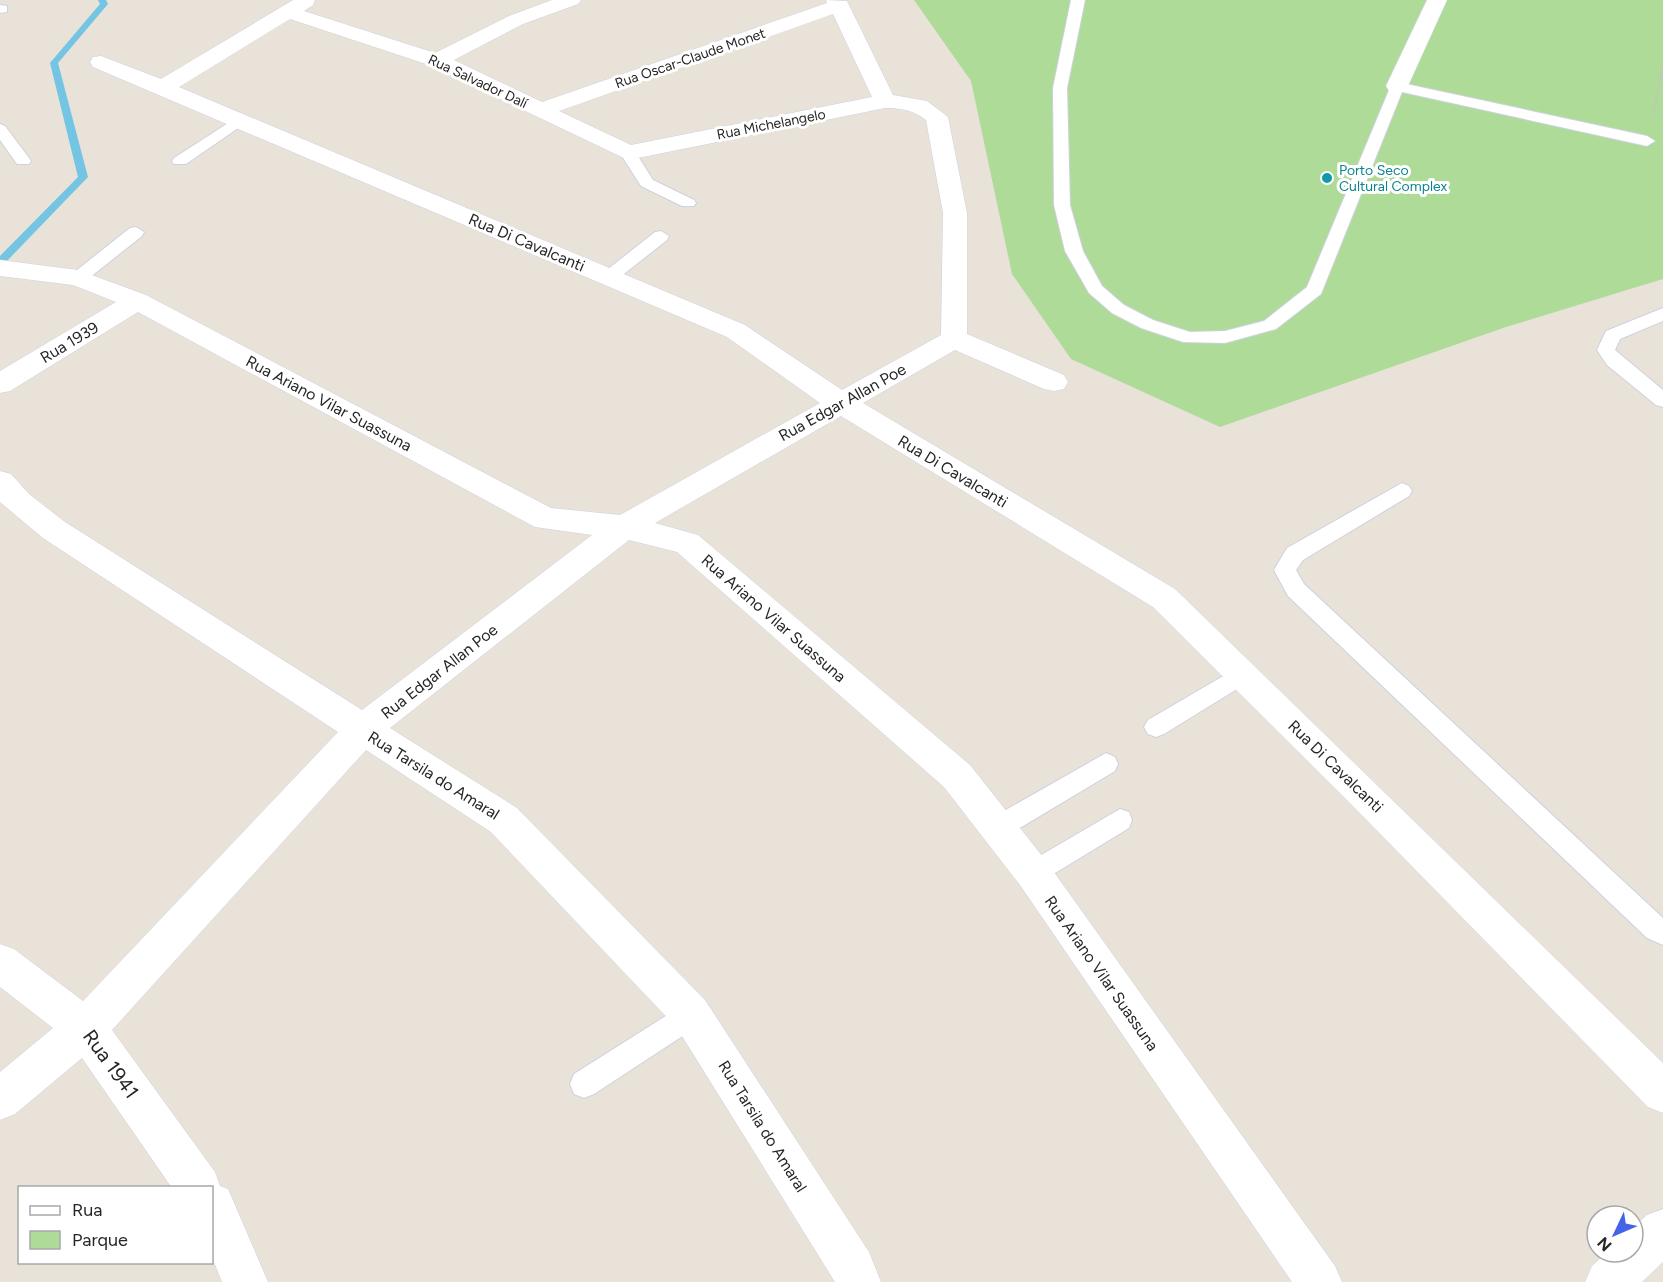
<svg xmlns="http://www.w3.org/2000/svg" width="1663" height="1282" font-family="Figtree,sans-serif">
	<rect width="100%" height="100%" fill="#e8e2d9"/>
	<!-- green -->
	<path fill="#afdb99" d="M914 0H1663V279L1506 327 1220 427 1071 359 1012 274 971 81Z"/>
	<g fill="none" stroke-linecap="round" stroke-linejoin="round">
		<!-- stream -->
		<path fill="#73c5e3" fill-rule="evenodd" d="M98 0H106L108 4 58 63 88 177 4 264 0 265V256L78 177 50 63 100 4Z"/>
		<!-- service casing -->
		<g stroke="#ced1df" stroke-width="2">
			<path id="service" d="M1071 0H1085L1067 88 1070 205 1083 251 1102 286 1124 305 1153 320 1190 332 1225 331 1264 321 1307 287 1392 83 1397 82 1647 136 1655 141 1647 146 1402 92 1321 294 1276 329 1225 343 1183 342 1141 328 1112 313 1089 293 1065 251 1054 205 1053 88Z
				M0 5 7 6V12L0 13Z
				M239 116 244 118 247 121 244 124 186 164H174L172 161 174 158Z
				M0 124 5 126 29 158 31 161 29 164H17L0 140Z
				M628 148 634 150 653 180 694 200 696 203 694 206H682L641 186 620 153Z
				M136 227 144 232 142 236 84 282H72L69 278 72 274 130 228Z
				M661 231 669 236 667 240 615 281H603L600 277 603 273 655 232Z
				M1663 308V321L1620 339 1615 350 1663 390V407L1656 405 1607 365 1597 350 1606 331Z
				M1402 483 1409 486 1412 491 1409 496 1303 560 1296 570 1304 584 1663 918V945L1647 938 1288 596 1274 570 1287 548Z
				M1242 665 1250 667 1253 674 1250 681 1164 734 1156 737 1148 734 1144 727 1148 720Z
				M1106 753 1115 757 1118 764 1115 771 1008 835 999 838 990 835 986 827 990 819Z
				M1120 809 1129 812 1132 820 1129 828 1042 881 1033 885 1024 881 1020 873 1024 865Z
				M691 1000 701 1004 705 1014 701 1024 594 1094 584 1098 574 1094 570 1084 574 1074Z"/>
		</g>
		<!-- minor casing -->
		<g stroke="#ced1df" stroke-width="1">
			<path id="minor" d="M293 0H315L313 5 304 11 435 53 509 16 552 0H581L578 4 523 24 454 60 542 102 827 3 826 0 847 1 893 95 927 101 948 117 967 213V334L1064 375 1068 382 1064 389 1054 391 1044 389 955 350 863 403 1175 589 1663 1063V1113L1648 1107 1349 802 1153 607 841 416 655 523 698 535 970 765 1046 861 1335 1266 1342 1282H1292L1020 885 944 787 677 552 629 540 390 728 517 808 705 1000 869 1252 881 1282H835L677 1028 491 832 366 750 112 1030 215 1172 220 1186 228 1189 268 1282H222L212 1257V1188H172L82 1058 15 1114 0 1120V1072L53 1028 0 987V944L14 949 83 1001 338 732 43 538 0 502V471L11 474 29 494 65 522 362 710 592 535 535 527 138 312 10 391 0 393V371L116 302 73 285 0 276V260L78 270 146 295 551 508 620 515 820 403 727 337 93 67 90 62 93 57 101 56 161 79ZM833 14 872 97 631 145 559 111ZM290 19 429 65 628 160 885 108C901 108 913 110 926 120L943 213 941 335 842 390 745 325 179 87Z
				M1427 0H1447L1408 86 1405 91H1389L1386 86Z"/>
		</g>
		<!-- secondary casing -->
		<g stroke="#ced1df" stroke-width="1">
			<path id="secondary" d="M1663 1209V1262L1642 1282H1585L1592 1266 1607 1252H1633V1228L1647 1215Z"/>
		</g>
		<!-- path -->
		<path stroke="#c2c2c2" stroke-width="2" stroke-dasharray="3 2" stroke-linecap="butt" d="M1653 114 1663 67"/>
		<!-- service -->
		<use href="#service" fill="#fff" fill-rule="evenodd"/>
		<!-- minor -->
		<use href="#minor" fill="#fff" fill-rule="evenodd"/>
		<!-- secondary -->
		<use href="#secondary" fill="#fff" fill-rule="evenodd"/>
	</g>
	<!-- markers -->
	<circle fill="#0f9aa8" stroke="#fff" stroke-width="2" cx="1327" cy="178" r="6"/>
	<g text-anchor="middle" stroke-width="6" stroke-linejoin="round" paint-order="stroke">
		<!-- far-street labels -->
		<g font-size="14" fill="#262626" stroke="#fff">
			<text transform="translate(690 58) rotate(-19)" y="5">Rua Oscar-Claude Monet</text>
			<text transform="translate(478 81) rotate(25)" y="5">Rua Salvador Dalí</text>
			<text transform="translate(771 124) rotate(-11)" y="5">Rua Michelangelo</text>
		</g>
		<!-- far-culture labels -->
		<g font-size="14" fill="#0d838f" stroke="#fff" text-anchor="start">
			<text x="1339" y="175">Porto Seco<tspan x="1339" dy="16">Cultural Complex</tspan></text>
		</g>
		<!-- street labels -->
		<g font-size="16" fill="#262626" stroke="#fff">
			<text transform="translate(527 242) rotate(23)" y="6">Rua Di Cavalcanti</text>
			<text transform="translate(69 342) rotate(-31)" y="6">Rua 1939</text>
			<text transform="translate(842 402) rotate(-29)" y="6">Rua Edgar Allan Poe</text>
			<text transform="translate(329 403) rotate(28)" y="6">Rua Ariano Vilar Suassuna</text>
			<text transform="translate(953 471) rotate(31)" y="6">Rua Di Cavalcanti</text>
			<text transform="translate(774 618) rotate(41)" y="6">Rua Ariano Vilar Suassuna</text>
			<text transform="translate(439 671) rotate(-38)" y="6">Rua Edgar Allan Poe</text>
			<text transform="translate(1336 766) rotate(44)" y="6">Rua Di Cavalcanti</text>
			<text transform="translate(434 775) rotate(32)" y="6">Rua Tarsila do Amaral</text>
			<text transform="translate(1102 973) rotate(55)" y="6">Rua Ariano Vilar Suassuna</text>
			<text transform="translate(763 1126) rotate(58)" y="6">Rua Tarsila do Amaral</text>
		</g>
		<!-- near-street labels -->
		<g font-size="20" fill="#262626" stroke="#fff">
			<text transform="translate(111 1064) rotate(54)" y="7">Rua 1941</text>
		</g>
	</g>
	<!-- legend -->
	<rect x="18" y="1186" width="195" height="78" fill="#ffffff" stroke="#a8a8a8" stroke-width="1.5"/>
	<rect x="30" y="1206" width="30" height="9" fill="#ffffff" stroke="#a8a8a8" stroke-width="1.5"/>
	<text x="72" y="1216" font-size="18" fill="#262626">Rua</text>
	<rect x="30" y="1231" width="30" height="18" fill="#afdb99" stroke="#a8a8a8" stroke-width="1.5"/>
	<text x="72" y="1246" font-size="18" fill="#262626">Parque</text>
	<!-- north arrow -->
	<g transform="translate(1615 1234) rotate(226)"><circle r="28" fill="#ffffff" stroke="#a8a8a8" stroke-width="1.5"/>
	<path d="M0-4.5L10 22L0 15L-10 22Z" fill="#4563e9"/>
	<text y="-9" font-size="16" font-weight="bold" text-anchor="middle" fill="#262626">N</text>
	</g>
</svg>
